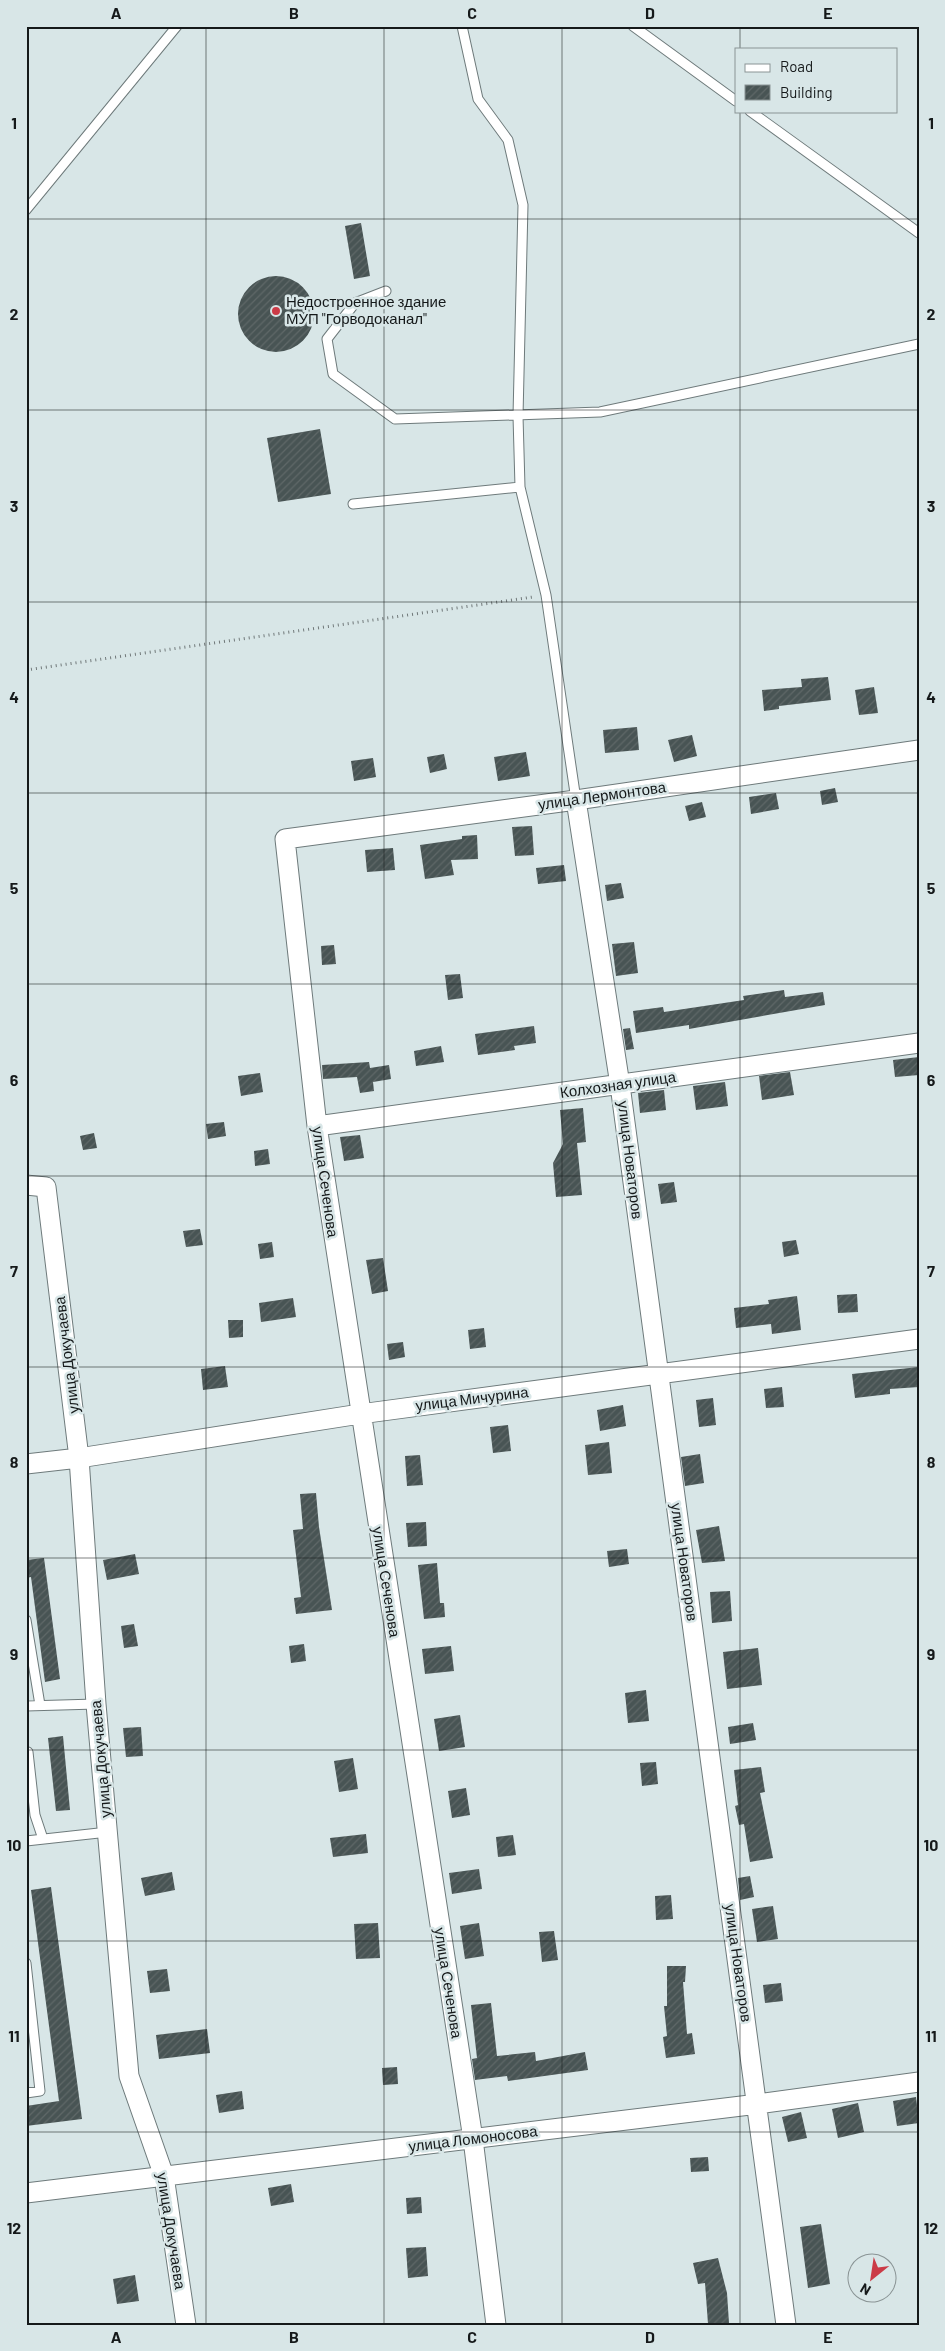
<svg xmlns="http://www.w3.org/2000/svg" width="945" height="2351" font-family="Barlow,sans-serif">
	<defs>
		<pattern id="building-hatch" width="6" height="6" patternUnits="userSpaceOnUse" patternTransform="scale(1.25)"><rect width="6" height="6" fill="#485454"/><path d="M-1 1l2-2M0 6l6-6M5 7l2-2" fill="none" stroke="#5f6868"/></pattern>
	</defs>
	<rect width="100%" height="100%" fill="#d8e6e7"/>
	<!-- building -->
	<path fill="url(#building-hatch)" d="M361 223 370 276 354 279 345 226Z
		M238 314a38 38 0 1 1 76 0a38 38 0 1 1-76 0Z
		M320 429 331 494 278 502 267 438Z
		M828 677 831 700 779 706V709L764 711 762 690 802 687 801 679Z
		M874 687 878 713 859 715 855 690Z
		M637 727 639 750 605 753 603 730Z
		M692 735 697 756 674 762 668 740Z
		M526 752 530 776 498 781 494 757Z
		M444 754 447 769 430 773 427 757Z
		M373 758 376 777 354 781 351 761Z
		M835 788 838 802 822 805 820 791Z
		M776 793 779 809 751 814 749 797Z
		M702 802 706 817 689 821 685 806Z
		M532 826 534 855 515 856 512 827Z
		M477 835 478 859 451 860 454 875 425 879 420 845 462 839V836Z
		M393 848 395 870 367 872 365 850Z
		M564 865 566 881 538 884 536 868Z
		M621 883 624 898 607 901 605 885Z
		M634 942 638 973 616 976 612 944Z
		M334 945 336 964 322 965 321 946Z
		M460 974 463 998 448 1000 445 975Z
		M784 990 785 997 823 992 825 1005 689 1029V1025L636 1033 633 1011 663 1007 664 1012 744 1000 743 996Z
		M534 1026 536 1043 514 1046 515 1050 478 1055 475 1034Z
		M630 1028 634 1049 626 1050 623 1029Z
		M441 1046 444 1062 416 1066 414 1051Z
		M919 1057V1075L895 1077 893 1060Z
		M369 1062 370 1068 389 1065 391 1079 373 1082 374 1091 360 1093 357 1077 323 1079 322 1065Z
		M790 1072 794 1095 762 1100 759 1076Z
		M260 1073 263 1092 241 1096 238 1076Z
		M725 1082 728 1106 696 1110 693 1086Z
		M664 1090 666 1110 640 1113 638 1093Z
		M583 1108 586 1142 577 1143 582 1195 556 1197 553 1163 563 1144 560 1110Z
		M224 1122 226 1136 208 1139 206 1124Z
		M94 1133 97 1148 83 1150 80 1136Z
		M360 1135 364 1158 344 1161 340 1137Z
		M268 1149 270 1164 255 1166 254 1151Z
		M674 1182 677 1202 661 1204 658 1184Z
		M200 1229 203 1245 186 1247 183 1231Z
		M796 1240 799 1254 784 1257 782 1242Z
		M272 1242 274 1257 260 1259 258 1244Z
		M383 1258 388 1291 372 1294 366 1260Z
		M857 1294 858 1312 838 1313 837 1295Z
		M797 1296 801 1330 772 1334 771 1324 736 1328 734 1308 769 1304 768 1300Z
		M293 1298 296 1317 261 1322 259 1303Z
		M228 1320H243V1337L229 1338Z
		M484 1328 486 1347 470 1349 468 1330Z
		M403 1342 405 1357 389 1360 387 1344Z
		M225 1366 228 1387 203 1390 201 1369Z
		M919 1367V1387L890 1389V1394L855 1398 852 1374Z
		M782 1387 784 1407 766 1408 764 1389Z
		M713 1398 716 1425 699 1427 696 1400Z
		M623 1405 626 1426 600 1431 597 1410Z
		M508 1425 511 1451 493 1453 490 1427Z
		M609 1442 612 1473 588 1475 585 1445Z
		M700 1454 704 1483 685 1486 681 1457Z
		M420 1455 423 1485 407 1486 405 1456Z
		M316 1493 319 1527 332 1610 296 1614 294 1598 301 1597 293 1530 303 1529 300 1494Z
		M426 1522 427 1546 408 1547 406 1523Z
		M719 1526 725 1561 702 1563 696 1530Z
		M627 1549 629 1564 609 1567 607 1551Z
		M135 1554 139 1574 107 1580 103 1560Z
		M44 1558 60 1679 45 1682 31 1577 26 1578V1560Z
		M437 1563 440 1603H444L445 1617 424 1619 418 1565Z
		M730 1591 732 1621 712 1623 710 1592Z
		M134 1624 138 1646 124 1648 121 1626Z
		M304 1644 306 1661 291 1663 289 1646Z
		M451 1646 454 1671 425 1674 422 1649Z
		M758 1648 762 1685 727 1689 723 1652Z
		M646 1690 649 1721 628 1723 625 1693Z
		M460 1715 465 1747 439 1751 434 1719Z
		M753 1723 756 1740 730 1744 728 1727Z
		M141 1727 143 1756 126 1757 123 1728Z
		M63 1736 70 1810 56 1811 48 1738Z
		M353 1758 358 1789 339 1792 334 1761Z
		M656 1762 658 1784 642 1786 640 1763Z
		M761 1767 765 1792 760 1793 773 1858 750 1862 744 1824 739 1825 735 1806 738 1805 734 1770Z
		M466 1788 470 1815 452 1818 448 1791Z
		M366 1834 368 1853 333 1857 330 1838Z
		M513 1835 516 1855 498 1857 496 1837Z
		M479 1869 482 1889 452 1894 449 1873Z
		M172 1872 175 1890 145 1896 141 1878Z
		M750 1876 754 1897 740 1900 738 1878Z
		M51 1887 82 2119 26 2126V2106L59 2101 31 1890Z
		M671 1895 673 1919 656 1920 655 1896Z
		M773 1906 778 1939 757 1942 752 1909Z
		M378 1923 380 1958 356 1959 354 1924Z
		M479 1923 484 1956 465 1959 460 1926Z
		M554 1931 558 1960 542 1962 539 1932Z
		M667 1966H686L685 1982H683L687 2034 692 2033 695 2054 666 2058 663 2037 667 2036 664 2006H667Z
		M167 1969 170 1991 150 1993 147 1971Z
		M781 1983 783 2001 765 2003 763 1985Z
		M491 2003 497 2056 535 2052 536 2061 585 2052 588 2070 508 2081 507 2076 475 2080 472 2059 477 2058 471 2005Z
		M207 2029 210 2053 159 2059 156 2035Z
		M397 2067 398 2084 383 2085 382 2068Z
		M242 2091 244 2109 219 2113 216 2095Z
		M916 2097 919 2123 897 2126 893 2101Z
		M858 2103 864 2132 838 2138 832 2109Z
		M801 2112 807 2138 788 2142 782 2117Z
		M708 2157 709 2171 691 2172 690 2158Z
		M291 2184 294 2202 271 2206 268 2188Z
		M421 2197 422 2213 407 2214 406 2198Z
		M821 2224 830 2284 808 2288 800 2227Z
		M426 2247 428 2276 408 2278 406 2248Z
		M718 2258 727 2293 729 2323 708 2324 705 2283 698 2284 693 2263Z
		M135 2275 139 2301 117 2304 113 2279Z"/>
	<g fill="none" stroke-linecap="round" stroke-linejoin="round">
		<!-- lane casing -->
		<g stroke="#6e7a7b" stroke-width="11">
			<path id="lane" d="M462 26 478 99 508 140 523 205 518 416 520 487 546 595 576 800
				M633 26 736 101
				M750 111 919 233
				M26 210 177 26
				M386 291 355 303 327 339 333 374 395 419 600 412 919 344
				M353 504 520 487
				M26 1620 40 1705
				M26 1706 96 1704
				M28 1752 35 1815 43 1839
				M26 1841 108 1832
				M26 1963 40 2091 26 2093"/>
		</g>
		<!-- street casing -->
		<g stroke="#6e7a7b" stroke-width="21">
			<path id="street" d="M576 800 620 1085 786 2325
				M317 1126 919 1043
				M26 1185 46 1187 79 1458 96 1704 129 2076 164 2176 186 2325
				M26 1464 79 1458 360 1414 919 1339
				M26 2193 758 2104 919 2082
				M496 2325 473 2139 317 1126 285 839 576 800 919 750"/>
		</g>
		<!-- path -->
		<path stroke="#71797a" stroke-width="3" stroke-dasharray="1 4" stroke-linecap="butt" d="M26 670 533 597"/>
		<!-- lane -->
		<use href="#lane" stroke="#fff" stroke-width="9"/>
		<!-- street -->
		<use href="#street" stroke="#fff" stroke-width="19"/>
	</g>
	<!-- grid -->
	<path fill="none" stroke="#15191a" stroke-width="1" stroke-opacity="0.55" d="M206 26V2325M384 26V2325M562 26V2325M740 26V49M740 111V2325M26 219H919M26 410H919M26 602H919M26 793H919M26 984H919M26 1176H919M26 1367H919M26 1558H919M26 1750H919M26 1941H919M26 2132H919"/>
	<!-- markers -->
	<circle fill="#cb3b47" stroke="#d8e6e7" stroke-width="2" cx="276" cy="311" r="5"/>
	<g text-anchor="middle" stroke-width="5" stroke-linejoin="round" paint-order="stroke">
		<!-- poi labels -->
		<g font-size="15" fill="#15191a" stroke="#d8e6e7" text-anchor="start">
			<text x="286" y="307">Недостроенное здание<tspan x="286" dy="17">МУП "Горводоканал"</tspan></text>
		</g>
		<!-- street labels -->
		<g font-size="15" fill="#15191a" stroke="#d8e6e7">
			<text transform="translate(602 796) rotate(-8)" y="5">улица Лермонтова</text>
			<text transform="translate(618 1085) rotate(-8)" y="5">Колхозная улица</text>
			<text transform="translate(630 1160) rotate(83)" y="5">улица Новаторов</text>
			<text transform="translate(325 1182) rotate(82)" y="5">улица Сеченова</text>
			<text transform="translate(67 1355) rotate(-97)" y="5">улица Докучаева</text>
			<text transform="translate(472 1399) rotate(-7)" y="5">улица Мичурина</text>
			<text transform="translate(684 1562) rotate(82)" y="5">улица Новаторов</text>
			<text transform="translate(386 1582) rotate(81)" y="5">улица Сеченова</text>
			<text transform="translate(101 1759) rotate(-95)" y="5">улица Докучаева</text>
			<text transform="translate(738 1963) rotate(82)" y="5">улица Новаторов</text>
			<text transform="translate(448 1983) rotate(81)" y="5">улица Сеченова</text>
			<text transform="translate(473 2139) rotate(-7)" y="5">улица Ломоносова</text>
			<text transform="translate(171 2231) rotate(81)" y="5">улица Докучаева</text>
		</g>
	</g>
	<!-- border -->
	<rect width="945" height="2351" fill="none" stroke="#d8e6e7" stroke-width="55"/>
	<!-- legend -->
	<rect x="735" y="48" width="162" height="65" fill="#d8e6e7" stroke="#8a9495"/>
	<rect x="745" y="64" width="25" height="8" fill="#ffffff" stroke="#8a9495"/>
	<text x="780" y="72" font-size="15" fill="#15191a">Road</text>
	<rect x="745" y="85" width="25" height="15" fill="url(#building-hatch)" stroke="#8a9495"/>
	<text x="780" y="98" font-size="15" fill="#15191a">Building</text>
	<!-- north arrow -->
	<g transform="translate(872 2278) rotate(210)"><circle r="24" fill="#d8e6e7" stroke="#8a9495"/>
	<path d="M0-4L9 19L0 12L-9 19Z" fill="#cb3b47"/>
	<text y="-8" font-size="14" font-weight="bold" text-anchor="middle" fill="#15191a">N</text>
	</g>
	<rect x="28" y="28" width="890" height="2296" fill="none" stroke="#15191a" stroke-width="2"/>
	<g font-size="16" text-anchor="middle" font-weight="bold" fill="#15191a">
		<text x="116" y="19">A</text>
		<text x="294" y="19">B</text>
		<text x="472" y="19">C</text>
		<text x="650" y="19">D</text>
		<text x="828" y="19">E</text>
		<text x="14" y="129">1</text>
		<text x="931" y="129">1</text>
		<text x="14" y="320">2</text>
		<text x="931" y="320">2</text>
		<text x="14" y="512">3</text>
		<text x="931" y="512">3</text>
		<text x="14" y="703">4</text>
		<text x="931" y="703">4</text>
		<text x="14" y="894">5</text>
		<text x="931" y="894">5</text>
		<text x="14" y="1086">6</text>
		<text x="931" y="1086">6</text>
		<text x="14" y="1277">7</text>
		<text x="931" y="1277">7</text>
		<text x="14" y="1468">8</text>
		<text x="931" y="1468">8</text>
		<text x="14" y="1660">9</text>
		<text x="931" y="1660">9</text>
		<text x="14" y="1851">10</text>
		<text x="931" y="1851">10</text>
		<text x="14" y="2042">11</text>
		<text x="931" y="2042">11</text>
		<text x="14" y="2234">12</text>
		<text x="931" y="2234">12</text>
		<text x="116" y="2343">A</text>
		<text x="294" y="2343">B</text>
		<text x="472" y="2343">C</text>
		<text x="650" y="2343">D</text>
		<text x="828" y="2343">E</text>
	</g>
</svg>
